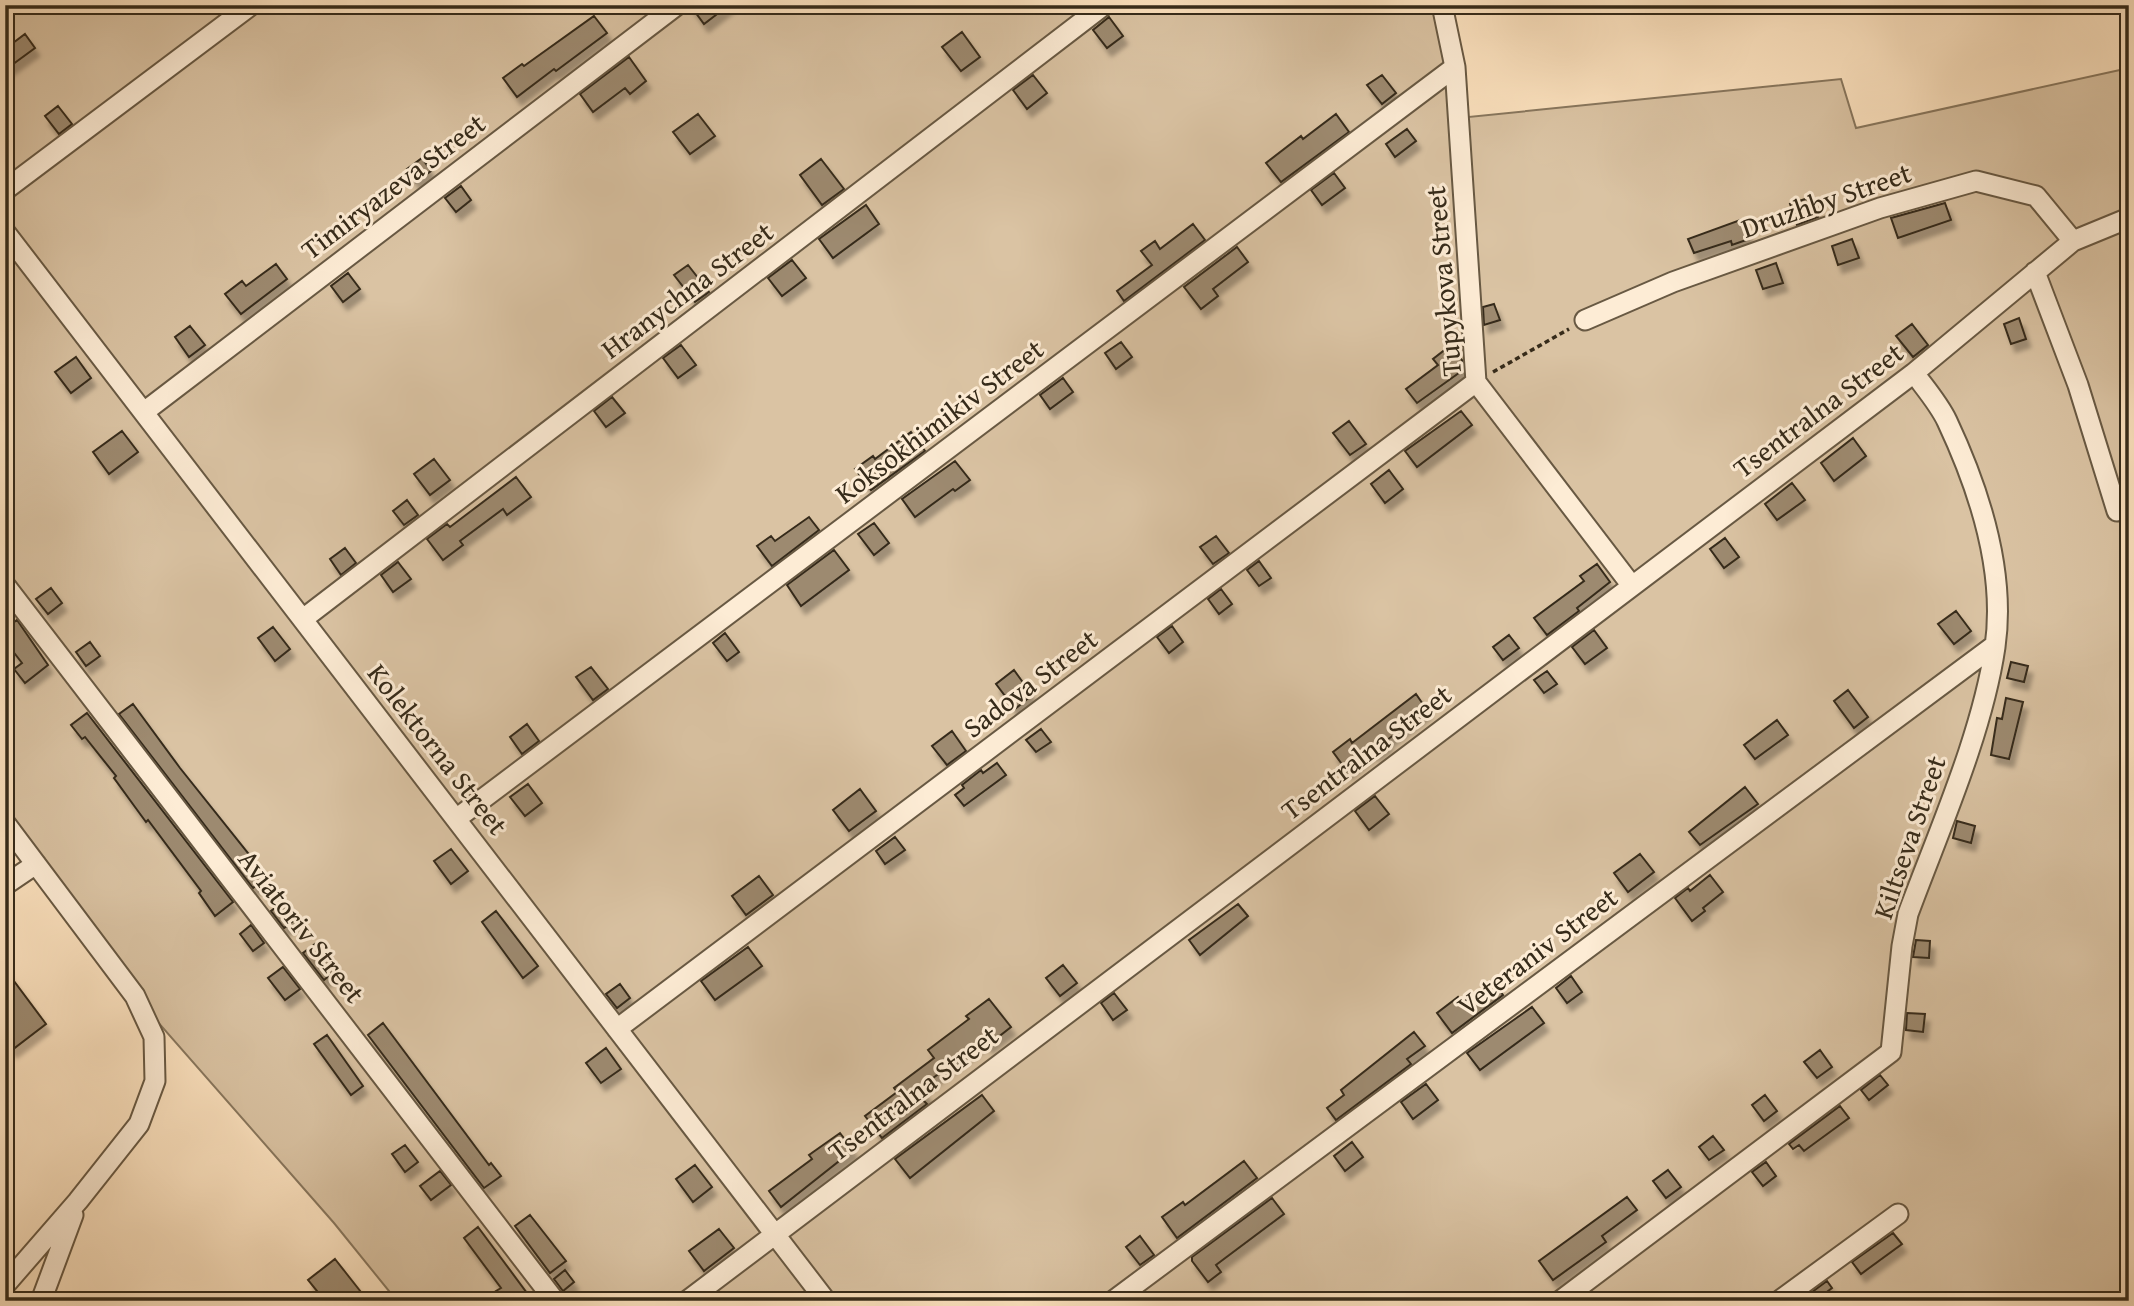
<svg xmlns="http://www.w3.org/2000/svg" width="2134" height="1306" font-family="'Gentium Book Plus',serif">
	<defs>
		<filter id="shadow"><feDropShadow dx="4.5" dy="8" stdDeviation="2" flood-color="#0004"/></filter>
	</defs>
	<rect width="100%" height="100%" fill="#fce2bf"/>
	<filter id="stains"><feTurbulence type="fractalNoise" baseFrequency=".00286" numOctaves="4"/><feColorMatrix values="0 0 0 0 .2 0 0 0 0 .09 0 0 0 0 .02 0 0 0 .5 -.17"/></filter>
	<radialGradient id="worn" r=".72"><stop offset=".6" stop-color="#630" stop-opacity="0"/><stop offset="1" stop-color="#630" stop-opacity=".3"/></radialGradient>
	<!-- green -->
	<path fill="#dac3a3" stroke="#88775e" stroke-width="2" d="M5 5H1442L1459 118 1841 79 1856 128 2129 68V1301H721L708 1285 687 1301H397L334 1223 135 996 5 823Z"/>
	<!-- building -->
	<path fill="#9d8a70" stroke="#362b1a" stroke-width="2" filter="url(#shadow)" d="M690 5H729L704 24Z
		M594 16 607 33 556 71 554 69 517 97 503 78 522 64 524 66Z
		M1109 17 1123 36 1107 48 1093 30Z
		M962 32 980 57 961 71 942 47Z
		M25 34 35 48 5 70V49Z
		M629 57 646 81 630 94 625 88 593 112 580 94Z
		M1033 75 1047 93 1027 109 1013 90Z
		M1382 75 1396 93 1382 104 1367 85Z
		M58 106 72 124 59 134 45 116Z
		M698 114 715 136 690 154 673 132Z
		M1336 114 1349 132 1281 182 1266 163 1301 136 1303 139Z
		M1407 129 1416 141 1395 157 1386 144Z
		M422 158 431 171 416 182 407 169Z
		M821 159 844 189 822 205 800 175Z
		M1334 173 1345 188 1322 205 1311 190Z
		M461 186 471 200 456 212 445 198Z
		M1811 197 1818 217 1797 225 1790 204Z
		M1945 203 1951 220 1898 238 1891 218Z
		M866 205 879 224 833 258 819 239Z
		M1743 219 1749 239 1732 245 1731 241 1694 253 1688 239Z
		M1193 224 1205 240 1124 301 1117 291 1152 265 1141 251 1155 241 1160 249Z
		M1852 239 1859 258 1838 265 1832 246Z
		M1237 247 1248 262 1213 289 1218 296 1201 309 1184 287Z
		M792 260 806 278 782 296 768 278Z
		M1776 263 1783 283 1763 289 1756 270Z
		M276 264 287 279 241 314 225 294 242 281 246 286Z
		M688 265 709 292 695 302 674 275Z
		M348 273 360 289 343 302 331 286Z
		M1494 304 1500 320 1484 325 1483 307Z
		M2019 318 2026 339 2011 344 2004 324Z
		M1912 324 1928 345 1913 357 1896 336Z
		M190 326 205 345 189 357 175 337Z
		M1121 342 1132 357 1116 369 1105 353Z
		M681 345 696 365 678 378 663 358Z
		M1451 345 1462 360 1463 370 1417 403 1406 389 1438 365 1433 359Z
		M76 357 91 378 71 393 55 372Z
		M1063 378 1073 392 1050 409 1040 395Z
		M612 397 625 413 606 427 594 411Z
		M1461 411 1472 425 1417 467 1405 451Z
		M1349 421 1366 444 1350 455 1333 433Z
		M122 431 138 452 109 474 93 452Z
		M911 432 925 451 871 490 855 469 873 456 875 459Z
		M1853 438 1866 456 1834 481 1821 463Z
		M434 459 450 480 430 495 414 474Z
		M955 461 970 480 955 491 953 489 915 517 902 499Z
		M1389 470 1403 489 1385 503 1371 484Z
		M516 477 531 497 507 515 503 509 460 541 463 545 443 560 427 539 447 524 450 527Z
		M1792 483 1805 500 1777 520 1765 504Z
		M407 500 418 515 404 525 393 511Z
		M809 517 819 530 772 566 757 546 771 536 775 541Z
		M874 523 889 543 874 555 858 534Z
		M1216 536 1229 553 1213 564 1200 547Z
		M1725 538 1739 557 1724 568 1710 549Z
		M345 548 356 563 341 575 330 559Z
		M834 550 849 570 801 606 787 585Z
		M1259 561 1271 578 1259 586 1247 570Z
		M398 562 411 579 393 592 381 575Z
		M1597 564 1610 582 1577 608 1579 611 1547 635 1534 618 1584 581 1580 576Z
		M51 588 62 603 48 614 36 599Z
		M1221 589 1232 604 1219 614 1208 599Z
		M1956 611 1971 631 1954 644 1938 624Z
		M17 620 48 665 25 683 14 669 22 663 5 641V629Z
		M1172 626 1183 642 1169 653 1157 637Z
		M273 627 290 649 275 661 258 638Z
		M1594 630 1607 648 1585 664 1572 647Z
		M725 633 739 652 727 661 713 643Z
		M1509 635 1519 648 1503 660 1493 647Z
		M90 642 100 656 86 666 76 652Z
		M2011 662 2028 666 2024 682 2007 678Z
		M591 667 608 689 593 700 576 677Z
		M1014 670 1032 695 1015 709 996 684Z
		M1547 671 1557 684 1544 693 1534 680Z
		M1848 690 1868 717 1854 728 1834 701Z
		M1416 694 1427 710 1387 740 1388 743 1375 753 1373 750 1347 771 1333 752 1350 739 1352 743Z
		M2006 698 2023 702 2009 759 1991 755 1997 718 2002 719Z
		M133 704 180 768 267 877 253 888 119 714Z
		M87 713 233 902 215 916 199 893 201 891 148 820 146 822 135 807 114 778 116 776 85 737 82 739 71 725Z
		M1777 720 1788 735 1755 759 1744 745Z
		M527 724 539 741 522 754 510 737Z
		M1041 729 1051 742 1036 752 1026 740Z
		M952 731 966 751 947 765 932 746Z
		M997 763 1006 775 964 806 955 795 964 788 962 785 981 770 983 773Z
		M528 784 542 803 525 816 510 797Z
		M1745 787 1758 804 1700 845 1689 832Z
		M860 789 876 811 849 831 833 810Z
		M1375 796 1389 814 1369 830 1355 811Z
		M1957 821 1975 826 1971 843 1953 838Z
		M895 837 905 850 885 864 876 851Z
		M451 849 468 871 451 884 434 861Z
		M1640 854 1654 872 1628 892 1614 873Z
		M1710 875 1723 892 1703 908 1705 911 1692 921 1675 898 1688 888 1690 891Z
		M759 876 773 895 746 915 732 896Z
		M284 901 297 918 284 928 271 911Z
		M1238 904 1248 916 1200 955 1189 940Z
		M496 911 538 966 523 978 482 922Z
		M251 925 264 943 253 951 240 934Z
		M1916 940 1930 941 1929 958 1913 957Z
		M316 943 338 968 324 980 303 953Z
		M748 947 762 966 715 1000 701 981Z
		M1063 965 1077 983 1060 996 1046 978Z
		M283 967 300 989 285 1000 268 978Z
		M5 969 46 1024 12 1050 5 1041Z
		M1571 976 1582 992 1567 1003 1556 988Z
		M1492 981 1503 995 1452 1033 1437 1013 1458 997 1462 1003Z
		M620 984 630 998 617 1008 606 994Z
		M1114 993 1127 1010 1113 1020 1101 1003Z
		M989 999 1011 1027 988 1045 984 1040 921 1087 928 1096 923 1100 927 1104 882 1138 865 1116 897 1092 894 1088 934 1058 928 1050 969 1019 966 1016Z
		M1532 1007 1544 1023 1480 1070 1467 1053Z
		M1907 1013 1925 1014 1923 1032 1906 1030Z
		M383 1023 489 1165 491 1163 501 1176 484 1188 368 1035Z
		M1414 1032 1425 1046 1407 1059 1411 1064 1336 1120 1327 1108 1344 1095 1341 1090Z
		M327 1035 363 1086 351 1095 314 1044Z
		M606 1048 621 1069 601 1083 586 1063Z
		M1820 1050 1832 1067 1817 1078 1804 1062Z
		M1880 1075 1888 1085 1869 1100 1861 1090Z
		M1426 1084 1438 1100 1413 1119 1401 1102Z
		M982 1095 994 1111 910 1178 895 1159Z
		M1765 1095 1777 1111 1764 1121 1752 1105Z
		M1840 1106 1849 1118 1804 1151 1799 1145 1793 1149 1789 1144Z
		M840 1133 853 1150 781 1207 769 1191 812 1159 809 1155Z
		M1713 1136 1724 1150 1709 1160 1699 1147Z
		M1352 1142 1363 1157 1345 1171 1334 1156Z
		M405 1145 418 1162 405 1172 392 1154Z
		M1244 1161 1257 1178 1177 1238 1162 1217 1183 1202 1185 1205Z
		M1766 1162 1776 1176 1763 1186 1752 1172Z
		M695 1165 712 1187 693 1202 676 1179Z
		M1668 1170 1681 1187 1666 1198 1653 1181Z
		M440 1171 451 1185 431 1200 420 1186Z
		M1627 1197 1637 1210 1602 1236 1606 1242 1553 1280 1539 1261Z
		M1272 1198 1284 1214 1216 1265 1221 1272 1208 1282 1192 1261V1257Z
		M530 1215 566 1261 550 1273 515 1226Z
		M478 1227 530 1297 534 1294 539 1301H504L496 1291 501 1288 464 1238Z
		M719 1229 734 1248 704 1271 689 1251Z
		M1893 1233 1902 1244 1861 1274 1852 1262Z
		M1140 1236 1154 1255 1140 1265 1126 1247Z
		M335 1259 368 1301H325L308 1280Z
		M565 1270 574 1282 563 1291 554 1279Z
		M1827 1281 1832 1288 1815 1301H1800Z"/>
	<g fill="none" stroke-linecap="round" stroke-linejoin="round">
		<!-- minor casing -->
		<g stroke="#685943" stroke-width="23">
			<path id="minor" d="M1442 5 1455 67 1476 382 1632 586
				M5 190 251 5
				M5 232 826 1301
				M2035 272 2078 385 2117 511
				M1585 320 1673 282 1880 208 1976 181 2036 196 2073 241
				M144 412 677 5
				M5 585 555 1301
				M303 619 1104 5
				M456 819 1455 67
				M5 823 135 996 154 1037 155 1081 139 1124 78 1201 5 1285
				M5 885 36 864
				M617 1029 1476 382
				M41 1301 73 1215
				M687 1301 1914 373 2073 241 2129 218
				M1113 1301 1995 645
				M1560 1301 1891 1052 1902 946 1908 914C1939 830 1982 735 1995 647 2006 571 1979 489 1947 421 1939 404 1925 388 1914 373
				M1779 1301 1898 1214"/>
		</g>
		<!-- path -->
		<path stroke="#362b1a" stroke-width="3.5" stroke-dasharray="5 3.5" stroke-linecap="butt" d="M1493 372 1569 329"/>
		<!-- minor -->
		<use href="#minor" stroke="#fdecd5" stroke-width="19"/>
	</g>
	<g text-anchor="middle" stroke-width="6" stroke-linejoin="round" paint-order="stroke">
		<!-- street labels -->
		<g font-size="28" fill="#362b1a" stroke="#fdecd5">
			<text transform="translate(393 186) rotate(-37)" y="10">Timiryazeva Street</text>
			<text transform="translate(1826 200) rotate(-19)" y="10">Druzhby Street</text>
			<text transform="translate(1443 281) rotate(-95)" y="10">Tupykova Street</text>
			<text transform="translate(687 290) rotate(-37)" y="10">Hranychna Street</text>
			<text transform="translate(1818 410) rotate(-37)" y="10">Tsentralna Street</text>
			<text transform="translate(939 421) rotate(-37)" y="10">Koksokhimikiv Street</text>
			<text transform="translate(1030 683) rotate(-37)" y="10">Sadova Street</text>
			<text transform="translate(438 749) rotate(52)" y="10">Kolektorna Street</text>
			<text transform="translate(1366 752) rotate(-37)" y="10">Tsentralna Street</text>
			<text transform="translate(1909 837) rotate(-71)" y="10">Kiltseva Street</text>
			<text transform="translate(302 926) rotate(52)" y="10">Aviatoriv Street</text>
			<text transform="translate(1537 951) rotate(-37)" y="10">Veteraniv Street</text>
			<text transform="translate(913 1093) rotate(-37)" y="10">Tsentralna Street</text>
		</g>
	</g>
	<!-- margin -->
	<rect width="2134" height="1306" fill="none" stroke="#fce2bf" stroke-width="28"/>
	<rect x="7" y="7" width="2120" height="1292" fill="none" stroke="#362b1a" stroke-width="3.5"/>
	<rect x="14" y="14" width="2106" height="1278" fill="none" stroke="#362b1a" stroke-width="2"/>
	<rect width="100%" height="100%" filter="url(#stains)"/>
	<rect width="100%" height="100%" fill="url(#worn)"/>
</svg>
